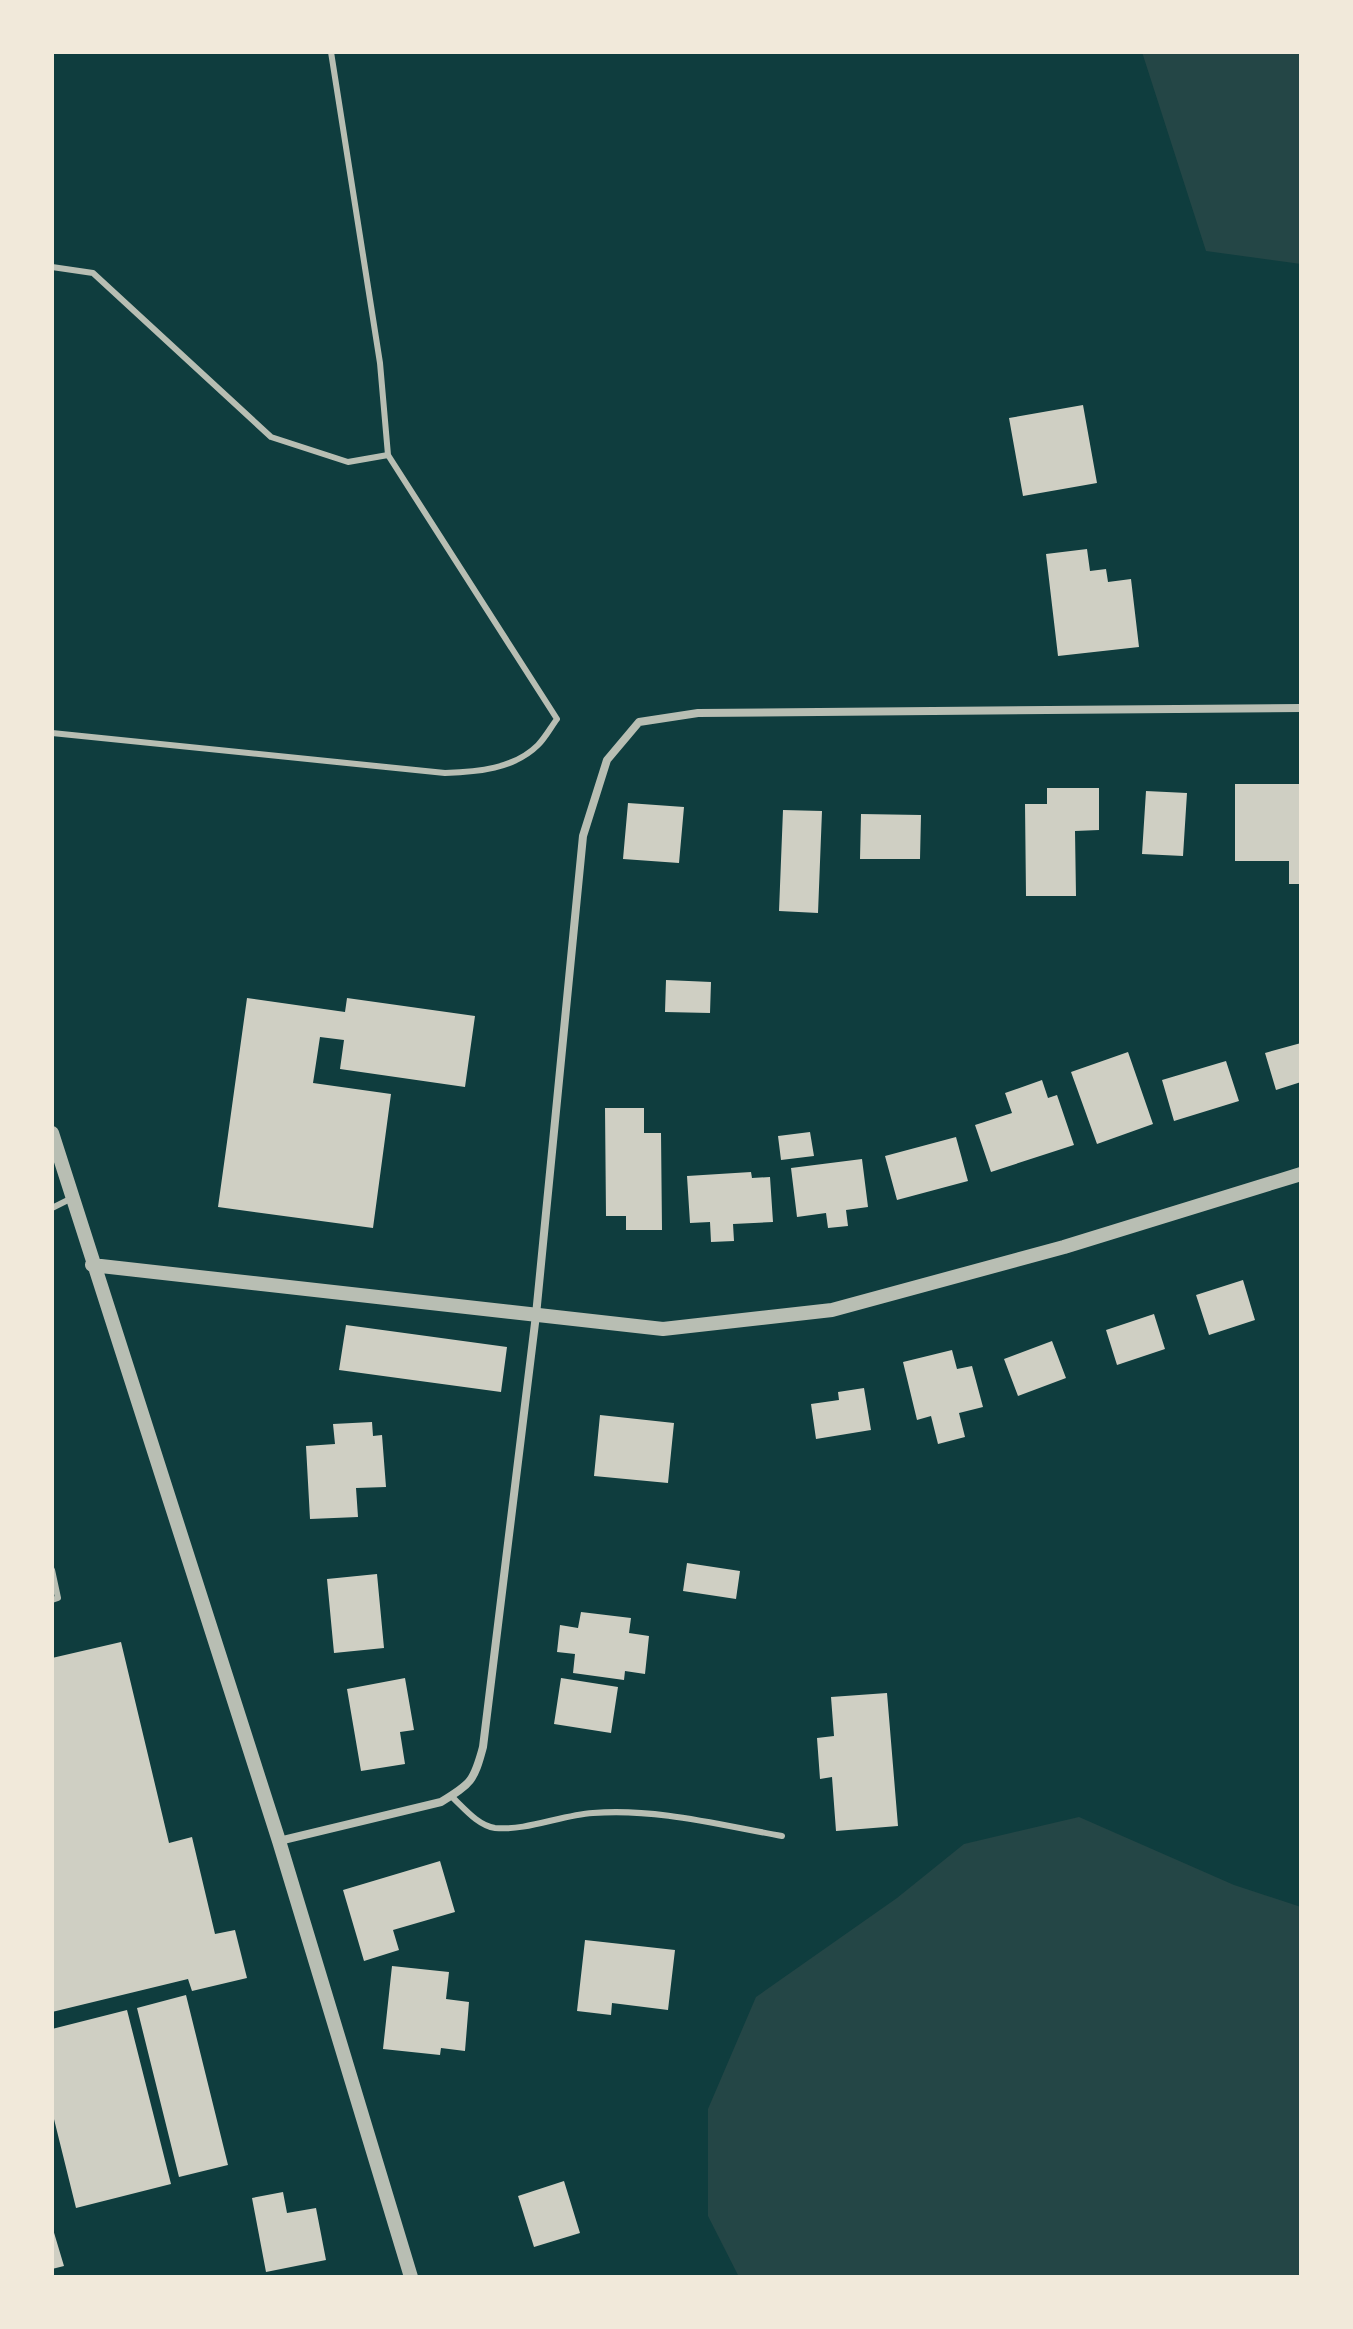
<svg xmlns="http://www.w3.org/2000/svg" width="1353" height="2329" font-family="Mulish,sans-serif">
	<rect width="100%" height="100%" fill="#0f3d3e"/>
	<!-- green -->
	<path fill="#244646" d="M1142 52H1301V264L1206 251Z
		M1079 1817 1234 1885 1301 1907V2277H739L708 2216V2109L756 1997 897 1898 964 1844Z"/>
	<!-- building -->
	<path fill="#cfcfc3" d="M1083 405 1097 483 1023 496 1009 418Z
		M1087 549 1090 571 1106 569 1108 582 1131 579 1139 647 1058 656 1046 554Z
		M1235 784H1301V884H1289V861H1235Z
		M1047 788H1099V830L1075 831 1076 896H1026L1025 804H1047Z
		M1146 791 1187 793 1183 856 1142 854Z
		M628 803 684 807 679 863 623 859Z
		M783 810 822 811 818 913 779 911Z
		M861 814 921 815 920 859H860Z
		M666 980 711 982 710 1013 665 1012Z
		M247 998 345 1012 347 998 475 1016 465 1087 340 1069 344 1040 320 1037 313 1083 391 1094 373 1228 218 1207Z
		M1301 1043V1082L1276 1090 1265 1053Z
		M1128 1052 1153 1124 1097 1144 1071 1072Z
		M1226 1061 1239 1101 1174 1121 1162 1080Z
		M1042 1080 1048 1098 1057 1095 1074 1145 991 1172 975 1125 1012 1113 1005 1093Z
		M605 1108H644V1133H661L662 1230H626V1216H606Z
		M810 1132 814 1156 781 1160 778 1136Z
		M956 1137 968 1181 897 1200 885 1156Z
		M862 1159 868 1207 846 1210 848 1226 828 1228 826 1213 797 1217 791 1168Z
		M751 1172 752 1178 770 1177 773 1222 733 1224 734 1241 711 1242 710 1222 690 1223 687 1176Z
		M1243 1280 1255 1320 1209 1335 1196 1295Z
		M1154 1314 1165 1349 1117 1365 1106 1330Z
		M346 1325 507 1347 501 1392 339 1370Z
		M1052 1341 1066 1378 1018 1396 1004 1359Z
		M952 1350 957 1369 972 1366 983 1407 959 1413 965 1437 938 1444 931 1416 917 1420 903 1362Z
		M864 1388 871 1430 816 1439 811 1404 839 1400 838 1392Z
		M600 1415 674 1423 668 1483 594 1476Z
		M372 1422 373 1436 382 1435 386 1487 356 1488 358 1517 310 1519 306 1446 335 1444 333 1424Z
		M687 1563 740 1571 736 1599 683 1591Z
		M377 1574 384 1648 334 1653 327 1579Z
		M581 1612 631 1618 629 1633 649 1636 645 1674 625 1671 624 1680 573 1673 575 1654 557 1652 560 1625 578 1628Z
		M121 1642 169 1843 192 1837 215 1934 235 1930 247 1978 192 1991 188 1979 52 2012V1658Z
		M405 1678 414 1730 400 1732 405 1764 361 1771 347 1689Z
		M561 1678 618 1687 611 1733 554 1724Z
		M887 1693 898 1826 836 1831 832 1777 820 1779 817 1738 834 1736 831 1697Z
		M440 1861 455 1912 393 1930 399 1950 364 1961 343 1890Z
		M585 1940 675 1950 668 2010 612 2003 611 2015 577 2011Z
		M392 1966 449 1972 446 1999 469 2002 465 2051 441 2048 440 2055 383 2049Z
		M186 1995 228 2165 179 2177 137 2008Z
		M127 2010 171 2184 76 2208 52 2111V2029Z
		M564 2181 580 2233 534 2247 518 2196Z
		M283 2192 287 2213 316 2208 326 2260 266 2272 252 2198Z
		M52 2226 64 2266 52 2269Z"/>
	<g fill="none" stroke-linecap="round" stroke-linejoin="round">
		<!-- service -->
		<path stroke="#b8beb3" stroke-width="6" d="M52 267 93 273 271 437 348 462 388 455
			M52 733 445 773C477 772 514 769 538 745 545 738 551 727 557 719L388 455 380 363 331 52
			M52 1208 72 1198
			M52 1570 58 1598 52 1600
			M451 1796C463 1807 478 1826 495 1828 527 1831 561 1815 593 1813 656 1808 720 1825 782 1836"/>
		<!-- minor -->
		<path stroke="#b8beb3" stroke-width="8" d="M279 1841 441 1802C471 1784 474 1781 483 1747L536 1315 583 836 607 760 639 722 698 713 1301 708"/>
		<!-- tertiary -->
		<path stroke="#b8beb3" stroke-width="14" d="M52 1133 279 1841 411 2277
			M92 1265 663 1329 832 1310 1064 1247 1301 1174"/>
	</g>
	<!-- border -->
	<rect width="1353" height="2329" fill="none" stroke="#f1e9da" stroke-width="108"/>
</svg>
